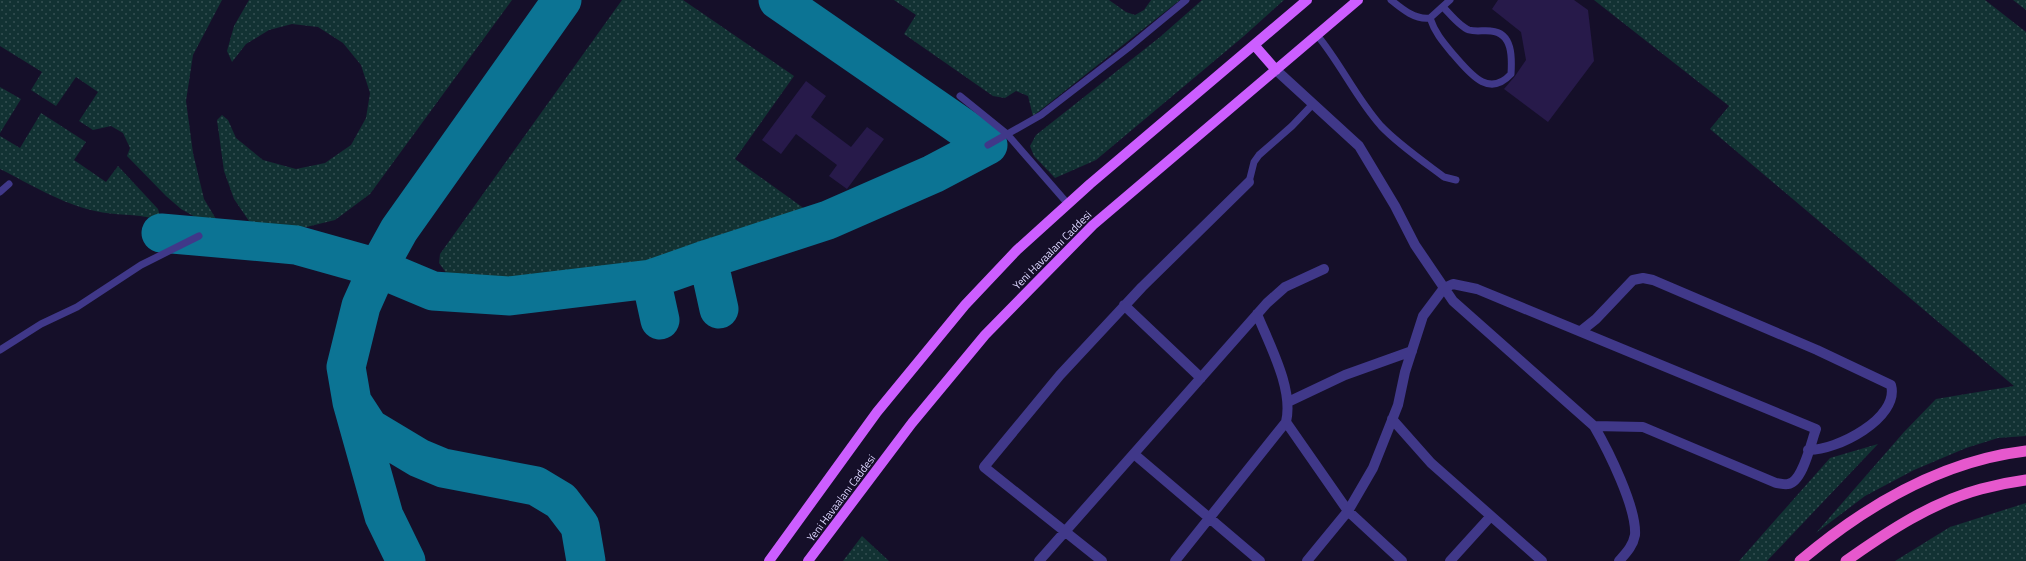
<svg xmlns="http://www.w3.org/2000/svg" width="2026" height="561" font-family="'Titillium Web',sans-serif">
<style>
.grass{fill:url(#grass-dots)}
.lines{fill:none;stroke-linecap:round;stroke-linejoin:round}
.taxiway{stroke:#0c7494;stroke-width:39}
.building{fill:#271a4a}
.service{stroke:#403889;stroke-width:7}
.minor{stroke:#403889;stroke-width:10}
.primary{stroke:#cc5eff;stroke-width:10}
.trunk{stroke:#e658cd;stroke-width:11}
.labels{text-anchor:middle;dominant-baseline:central;stroke-width:3;stroke-linejoin:round;paint-order:stroke}
.street-label{font-size:11px;fill:#ddd7ff;stroke:#150f29}
</style>
<defs>
<pattern id="grass-dots" width="8" height="8" patternUnits="userSpaceOnUse"><rect width="8" height="8" fill="#123233"/><path d="M2 2h.1M6 6h.1" fill="none" stroke="#344f52" stroke-width="1.8" stroke-linecap="round"/></pattern>
</defs>
<rect width="100%" height="100%" fill="#150f29"/>
<path class="grass" d="M 0,0 L 222,0 L 193,55 L 186,101 L 193,153 L 204,199 L 225,234 L 181,209 L 166,196 L 127,156 L 130,148 L 123,133 L 111,126 L 93,130 L 79,121 L 98,92 L 76,77 L 56,106 L 31,90 L 42,72 L 0,46 Z
M 249,0 L 512,0 L 370,194 L 335,220 L 286,232 L 249,221 L 234,199 L 224,171 L 217,120 L 222,115 L 228,120 L 236,138 L 263,160 L 296,169 L 325,163 L 351,145 L 366,118 L 370,93 L 361,65 L 343,43 L 318,27 L 292,24 L 269,30 L 246,44 L 232,62 L 227,51 L 234,26 Z
M 622,0 L 683,0 L 794,76 L 735,159 L 816,217 L 671,259 L 565,278 L 475,286 L 450,278 L 439,263 L 440,254 Z
M 894,0 L 1109,0 L 1126,12 L 1135,15 L 1144,10 L 1151,0 L 1180,0 L 1033,116 L 1028,96 L 1016,91 L 1005,98 L 993,96 L 904,34 L 916,15 Z
M 1202,0 L 1284,0 L 1244,36 L 1096,160 L 1055,178 L 1034,156 L 1030,146 L 1036,135 L 1160,37 Z
M 1594,0 L 1985,0 L 2026,32 L 2026,436 L 1998,438 L 1966,448 L 1914,470 L 1865,496 L 1816,533 L 1904,432 L 1936,399 L 2014,386 L 1710,129 L 1729,106 Z
M 2013,0 L 2026,0 L 2026,10 Z
M 0,87 L 21,99 L 0,133 Z
M 41,113 L 86,142 L 74,160 L 106,182 L 118,166 L 158,209 L 160,216 L 155,219 C 136,213 115,216 95,211 C 62,204 30,184 0,169 L 0,136 L 20,148 Z
M 1878,444 L 1767,561 L 1739,561 L 1830,458 Z
M 2026,503 L 2026,561 L 1895,561 L 1950,527 Z
M 862,536 L 889,561 L 843,561 Z"/>
<g class="lines">
<path class="taxiway" d="M 161,233 L 296,245 L 378,268 L 433,291 L 510,296 L 651,279
M 719,309 L 708,259 L 828,220 L 933,174 L 988,145 L 778,0
M 660,320 L 651,279 L 708,259
M 354,405 L 369,428 L 419,458 L 443,468 L 536,486 L 561,501 L 580,526 L 586,561
M 406,561 L 384,516 L 352,402 L 346,367 L 361,306 L 378,268 L 399,230 L 562,0"/>
</g>
<path class="building" d="M 1498,0 L 1574,0 L 1588,10 L 1594,61 L 1548,122 L 1504,89 L 1515,76 L 1526,60 L 1521,32 L 1492,9 Z
M 806,81 L 826,96 L 811,117 L 851,147 L 867,127 L 884,139 L 847,189 L 829,176 L 837,165 L 796,134 L 781,154 L 762,140 Z"/>
<g class="lines">
<path class="service" d="M 1391,0 C 1402,9 1415,20 1430,18 L 1450,0
M 1430,18 C 1435,33 1443,42 1453,54 C 1469,72 1488,99 1511,74 C 1512,58 1513,33 1491,31 C 1484,30 1476,32 1469,30 C 1460,27 1450,14 1443,7
M 1317,35 C 1341,64 1356,98 1381,126 C 1398,144 1424,162 1444,177 L 1456,180
M 960,96 L 1007,134 L 1068,204
M 988,145 L 1041,115 L 1128,48 L 1186,0
M 1249,182 L 1254,162 L 1259,155 L 1292,126 L 1313,104
M 0,192 L 9,184
M 0,350 L 41,324 L 77,307 L 141,265 L 199,236"/>
<path class="minor" d="M 1276,70 L 1359,146 L 1395,206 L 1415,245 L 1453,301 L 1594,426 C 1608,450 1637,508 1635,535 C 1633,546 1626,553 1619,561
M 1124,305 L 1201,378
M 1581,331 L 1596,319 L 1633,280 L 1643,278 L 1653,280 L 1817,350 L 1891,385 C 1900,418 1836,451 1808,450
M 1288,402 L 1345,375 L 1412,351
M 1392,419 L 1431,463 L 1542,561
M 1286,422 L 1348,511 L 1402,561
M 1134,454 L 1260,561
M 1039,561 L 1267,303 L 1285,287 L 1324,269
M 1102,561 L 984,467 L 1060,375 L 1142,287 L 1249,182
M 1175,561 L 1286,422 C 1294,389 1269,344 1257,314
M 1307,561 L 1348,511 L 1373,468 L 1398,405 L 1405,372 L 1423,316 L 1444,288 L 1453,284 L 1477,289 L 1816,429 C 1811,442 1803,482 1788,484 C 1785,485 1779,483 1776,483 L 1643,427 L 1594,426
M 1450,561 L 1490,517"/>
<path class="primary" d="M 1255,46 L 1276,70
M 769,561 L 877,412 L 965,305 L 1017,250 L 1090,184 L 1307,0
M 808,561 L 912,423 L 985,335 L 1093,225 L 1358,0"/>
<path class="trunk" d="M 1800,561 C 1865,506 1940,461 2026,451
M 1846,561 C 1887,532 1932,502 1981,489 C 1996,485 2011,482 2026,480"/>
</g>
<g class="labels">
<g class="street-label">
<text transform="translate(1052 250) rotate(-45)">Yeni Havaalanı Caddesi</text>
<text transform="translate(841 498) rotate(-53)">Yeni Havaalanı Caddesi</text>
</g>
</g>
</svg>
